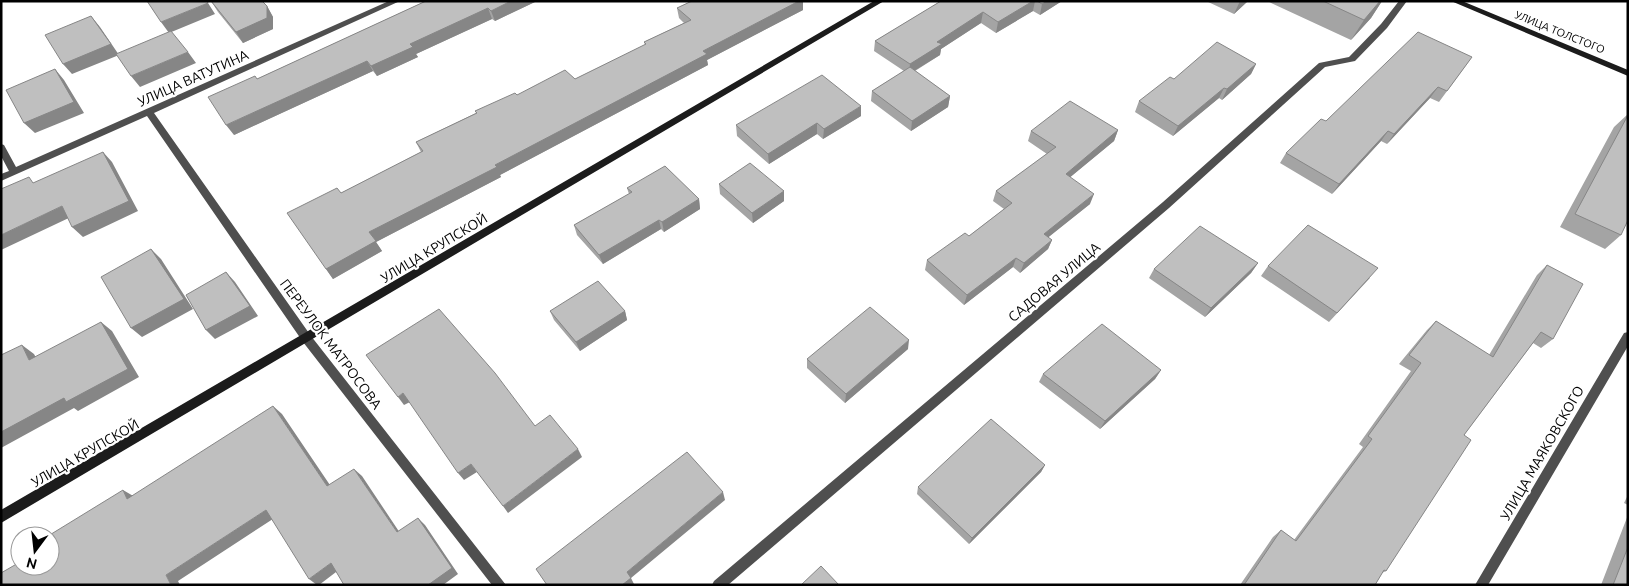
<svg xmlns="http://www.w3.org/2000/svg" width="1629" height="586" font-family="Ubuntu,sans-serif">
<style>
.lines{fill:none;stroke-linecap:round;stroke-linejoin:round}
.minor{fill:#4f4f4f;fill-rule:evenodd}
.secondary{fill:#1c1c1c;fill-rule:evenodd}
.wall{fill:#a4a4a4}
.shaded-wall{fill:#868686}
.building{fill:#bfbfbf;stroke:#868686}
.labels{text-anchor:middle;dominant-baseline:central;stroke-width:4.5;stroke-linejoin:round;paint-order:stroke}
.far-street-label{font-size:11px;fill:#000;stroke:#fff}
.street-label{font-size:14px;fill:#000;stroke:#fff}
</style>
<rect width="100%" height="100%" fill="#fff"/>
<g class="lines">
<path class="minor" d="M 389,1 L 400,1 L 154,113 L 311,336 L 506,585 L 492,585 L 303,342 L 147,116 L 1,181 L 1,174 L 9,171 L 1,156 L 1,144 L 4,145 L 16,167 Z
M 1399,1 L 1407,1 L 1387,28 L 1355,61 L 1325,67 L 1169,208 L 728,585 L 712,585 L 714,581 L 1163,202 L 1319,63 L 1349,57 L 1381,24 Z
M 1628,332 L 1628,346 L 1488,585 L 1475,585 L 1624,333 Z"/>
<path class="secondary" d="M 874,1 L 884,1 L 1,523 L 1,510 Z
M 1451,1 L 1462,1 L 1628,70 L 1628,76 Z"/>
</g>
<path class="wall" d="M 211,1 L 267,6 L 273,17 L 273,29 L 243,43 L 218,12 Z
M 426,1 L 537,1 L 495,21 L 492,19 L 416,54 L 418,57 L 377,76 L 373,71 L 234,135 L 257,79 Z
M 692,1 L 803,1 L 803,10 L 707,60 L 708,65 L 500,175 L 501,177 L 376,242 L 382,251 L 333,279 L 326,269 L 341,193 L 421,152 L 416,142 L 476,113 L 475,111 L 517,95 L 575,79 L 645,45 L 644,42 L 684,23 L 679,18 L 677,8 Z
M 941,1 L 1062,1 L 1040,15 L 1033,11 L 996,33 L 981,23 L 941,49 L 940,55 L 915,71 L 950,96 L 948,107 L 911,131 L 871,101 L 872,91 L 904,71 L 874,51 L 875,41 Z
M 1206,1 L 1248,1 L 1234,14 Z
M 1267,1 L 1382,1 L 1371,18 L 1351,40 Z
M 1472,57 L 1439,102 L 1430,98 L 1387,144 L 1381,141 L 1332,194 L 1280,163 L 1286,153 L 1326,121 Z
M 1256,64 L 1251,74 L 1222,100 L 1219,98 L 1173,136 L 1135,112 L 1139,101 L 1174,79 Z
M 1628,114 L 1621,235 L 1605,249 L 1560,227 L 1614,127 Z
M 861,116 L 823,139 L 817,134 L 769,164 L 737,136 L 736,125 Z
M 1118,130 L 1114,141 L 1070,177 L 1090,204 L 1048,237 L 1052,240 L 1048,249 L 1020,273 L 1013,267 L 964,305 L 925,270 L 927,260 L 969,236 L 1004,209 L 993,201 L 996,191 L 1047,154 L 1028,141 L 1031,131 Z
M 719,184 L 784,191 L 784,201 L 753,223 L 720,194 Z
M 627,188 L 699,199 L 700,209 L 664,232 L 661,229 L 603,264 L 577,235 L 574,225 L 629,194 Z
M 1258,263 L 1251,273 L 1205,317 L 1149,278 L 1154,269 Z
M 1547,265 L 1553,339 L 1541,348 L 1533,343 L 1464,435 L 1386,571 L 1382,573 L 1375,585 L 1240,585 L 1273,537 L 1281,530 L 1294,540 L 1363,447 L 1359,444 L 1411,371 L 1399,364 L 1427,330 L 1436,321 L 1489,355 L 1537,275 Z
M 1268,266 L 1370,278 L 1329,322 L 1261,276 Z
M 550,311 L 625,311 L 627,320 L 580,351 L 554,320 Z
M 908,349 L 845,403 L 807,368 L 807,359 Z
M 1161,370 L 1155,379 L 1100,429 L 1039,382 L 1043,374 Z
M 1045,465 L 1041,472 L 969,544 L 917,494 L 918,487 Z
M 1628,495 L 1628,505 L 1624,503 Z
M 1628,515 L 1628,585 L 1601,585 Z"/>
<path class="shaded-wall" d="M 511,1 L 537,1 L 495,21 L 491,11 Z
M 799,1 L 803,1 L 803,10 L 707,60 L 708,65 L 500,175 L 501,177 L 376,242 L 382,251 L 333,279 L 326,269 L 369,232 L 703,51 Z
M 1033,1 L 1035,1 L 1033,11 L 996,33 L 998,22 Z
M 1047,1 L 1062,1 L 1040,15 L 1042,4 Z
M 1240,1 L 1248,1 L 1234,14 Z
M 1380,1 L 1382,1 L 1371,18 L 1351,40 L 1364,20 Z
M 208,3 L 215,14 L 169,33 L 161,22 Z
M 267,6 L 273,17 L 273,29 L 243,43 L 236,32 Z
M 488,8 L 492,19 L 416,54 L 418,57 L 377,76 L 371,66 L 410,44 Z
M 983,12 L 981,23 L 941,49 L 940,55 L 909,74 L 910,64 L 937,42 Z
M 91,16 L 100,27 L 119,55 L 72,74 L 63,64 Z
M 188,52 L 196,63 L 140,87 L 131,76 Z
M 367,61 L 373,71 L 234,135 L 226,125 Z
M 1256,64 L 1251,74 L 1222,100 L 1227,89 Z
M 55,69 L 64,80 L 84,113 L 35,133 L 24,123 Z
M 1438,87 L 1430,98 L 1387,144 L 1394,134 Z
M 1224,88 L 1219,98 L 1173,136 L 1178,126 Z
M 950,96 L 948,107 L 911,131 L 912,121 Z
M 861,106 L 861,116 L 823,139 L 824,129 Z
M 817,123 L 817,134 L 769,164 L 768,154 Z
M 1118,130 L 1114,141 L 1062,184 L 1066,174 Z
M 1388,131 L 1381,141 L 1332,194 L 1339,184 Z
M 103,152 L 112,162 L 138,211 L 83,237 L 72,227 Z
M 784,191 L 784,201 L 753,223 L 752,213 Z
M 1094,194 L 1090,204 L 1040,244 L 1044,234 Z
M 699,199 L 700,209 L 664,232 L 662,222 Z
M 62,206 L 73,216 L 1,250 L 1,235 Z
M 659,220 L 661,229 L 603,264 L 599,255 Z
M 1052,240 L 1048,249 L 1020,273 L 1024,263 Z
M 151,249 L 161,259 L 193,309 L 142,337 L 131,328 Z
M 1016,258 L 1013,267 L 964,305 L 967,295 Z
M 1258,263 L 1251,273 L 1205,317 L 1211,308 Z
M 226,272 L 235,282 L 258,316 L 215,339 L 206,330 Z
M 625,311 L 627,320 L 580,351 L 576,342 Z
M 101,322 L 112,331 L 139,377 L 78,411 L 74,408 L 1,448 L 1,432 Z
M 909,340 L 908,349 L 845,403 L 846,394 Z
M 22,345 L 34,354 L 42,369 L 29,360 Z
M 1161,370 L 1155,379 L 1100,429 L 1105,421 Z
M 403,393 L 410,402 L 404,405 L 398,397 Z
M 273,406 L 282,414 L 336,494 L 327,486 Z
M 578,449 L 582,457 L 508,513 L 503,506 Z
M 471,464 L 477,472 L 464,480 L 458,473 Z
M 1045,465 L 1041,472 L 969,544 L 972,538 Z
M 354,469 L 362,476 L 404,539 L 397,532 Z
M 123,490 L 135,497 L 127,499 Z
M 723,492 L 725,500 L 631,578 L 634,584 L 633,585 L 622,585 L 627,572 Z
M 266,510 L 276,517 L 178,581 L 180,585 L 171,585 L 166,575 Z
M 418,518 L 425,525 L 458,574 L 443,585 L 428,585 Z
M 331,563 L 340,569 L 319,585 L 317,585 L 309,579 Z"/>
<path class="building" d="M 147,1 L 207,1 L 208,3 L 161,22 Z
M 211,1 L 262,1 L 267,6 L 267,18 L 236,32 Z
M 426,1 L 511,1 L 491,11 L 488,8 L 410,44 L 413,47 L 371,66 L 367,61 L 226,125 L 208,97 L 255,76 L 257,79 Z
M 692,1 L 799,1 L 703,51 L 707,54 L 495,165 L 497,167 L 369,232 L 376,241 L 326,269 L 287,213 L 337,188 L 341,193 L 423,151 L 416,142 L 477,113 L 475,111 L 515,93 L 517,95 L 565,70 L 575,79 L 646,44 L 644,42 L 691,20 L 677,8 Z
M 941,1 L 1033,1 L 998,22 L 983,12 L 937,42 L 942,44 L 910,64 L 875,41 Z
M 1037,1 L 1047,1 L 1042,4 Z
M 1323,1 L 1380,1 L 1364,20 Z
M 91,16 L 111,44 L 63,64 L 45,35 Z
M 171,31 L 188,52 L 131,76 L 116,54 Z
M 1418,32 L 1472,57 L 1447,91 L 1438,87 L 1394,134 L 1388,131 L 1339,184 L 1286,153 L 1321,119 L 1326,121 Z
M 1217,42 L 1256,64 L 1227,89 L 1224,88 L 1178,126 L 1139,101 L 1170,77 L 1174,79 Z
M 910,67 L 950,96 L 912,121 L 872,91 Z
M 55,69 L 74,102 L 24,123 L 6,90 Z
M 822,75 L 861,106 L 824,129 L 817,123 L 768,154 L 736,125 Z
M 1070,101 L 1118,130 L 1066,174 L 1094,194 L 1044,234 L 1052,240 L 1024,263 L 1016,258 L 967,295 L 927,260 L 965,233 L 969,236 L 1012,203 L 996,191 L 1056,147 L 1031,131 Z
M 1628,115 L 1628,220 L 1621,235 L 1575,214 Z
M 103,152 L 129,201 L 72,227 L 62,206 L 1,235 L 1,189 L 29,177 L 33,183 Z
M 750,163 L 784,191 L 752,213 L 719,184 Z
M 665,166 L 699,199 L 662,222 L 659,220 L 599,255 L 574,225 L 632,192 L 627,188 Z
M 1308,225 L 1378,268 L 1337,313 L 1268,266 Z
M 1200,226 L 1258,263 L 1211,308 L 1154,269 Z
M 151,249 L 184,299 L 131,328 L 101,277 Z
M 1547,265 L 1583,284 L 1553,339 L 1541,332 L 1464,435 L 1471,440 L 1386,571 L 1384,570 L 1375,585 L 1244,585 L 1281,530 L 1296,541 L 1372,439 L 1368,436 L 1421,363 L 1409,355 L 1436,321 L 1493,357 Z
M 226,272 L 250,306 L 206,330 L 186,295 Z
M 598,281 L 625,311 L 576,342 L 550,311 Z
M 870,307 L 909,340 L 846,394 L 807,359 Z
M 439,309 L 495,373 L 535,426 L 550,415 L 578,449 L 503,506 L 471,464 L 458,473 L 403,393 L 398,397 L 366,355 Z
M 101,322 L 128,369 L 66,402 L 64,398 L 1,432 L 1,355 L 22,345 L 29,360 Z
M 1102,324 L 1161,370 L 1105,421 L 1043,374 Z
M 273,406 L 327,486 L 354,469 L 397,532 L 418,518 L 452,568 L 428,585 L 344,585 L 331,563 L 309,579 L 266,510 L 166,575 L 171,585 L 1,585 L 1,573 L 20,562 L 20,566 L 50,566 L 50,536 L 48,536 L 123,490 L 127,499 Z
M 991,419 L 1045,465 L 972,538 L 918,487 Z
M 687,452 L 723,492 L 627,572 L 631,578 L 622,585 L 547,585 L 536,569 Z
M 1628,547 L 1628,585 L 1613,585 Z
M 821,566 L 839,585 L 801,585 Z"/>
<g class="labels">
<g class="far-street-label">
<text transform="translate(1560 32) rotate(22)">УЛИЦА ТОЛСТОГО</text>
</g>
<g class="street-label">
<text transform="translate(193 78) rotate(-24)">УЛИЦА ВАТУТИНА</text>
<text transform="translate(434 248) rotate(-31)">УЛИЦА КРУПСКОЙ</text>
<text transform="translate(1054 282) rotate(-40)">САДОВАЯ УЛИЦА</text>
<text transform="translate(331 344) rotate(53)">ПЕРЕУЛОК МАТРОСОВА</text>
<text transform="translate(85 453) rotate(-30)">УЛИЦА КРУПСКОЙ</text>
<text transform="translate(1542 453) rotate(-60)">УЛИЦА МАЯКОВСКОГО</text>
</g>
</g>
<rect width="1629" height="586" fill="none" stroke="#000000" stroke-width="5"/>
<g transform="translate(35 551) rotate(195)"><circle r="24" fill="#ffffff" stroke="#999999"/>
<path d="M0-4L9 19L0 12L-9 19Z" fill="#000000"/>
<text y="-8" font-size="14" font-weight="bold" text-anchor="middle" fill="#000000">N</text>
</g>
</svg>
